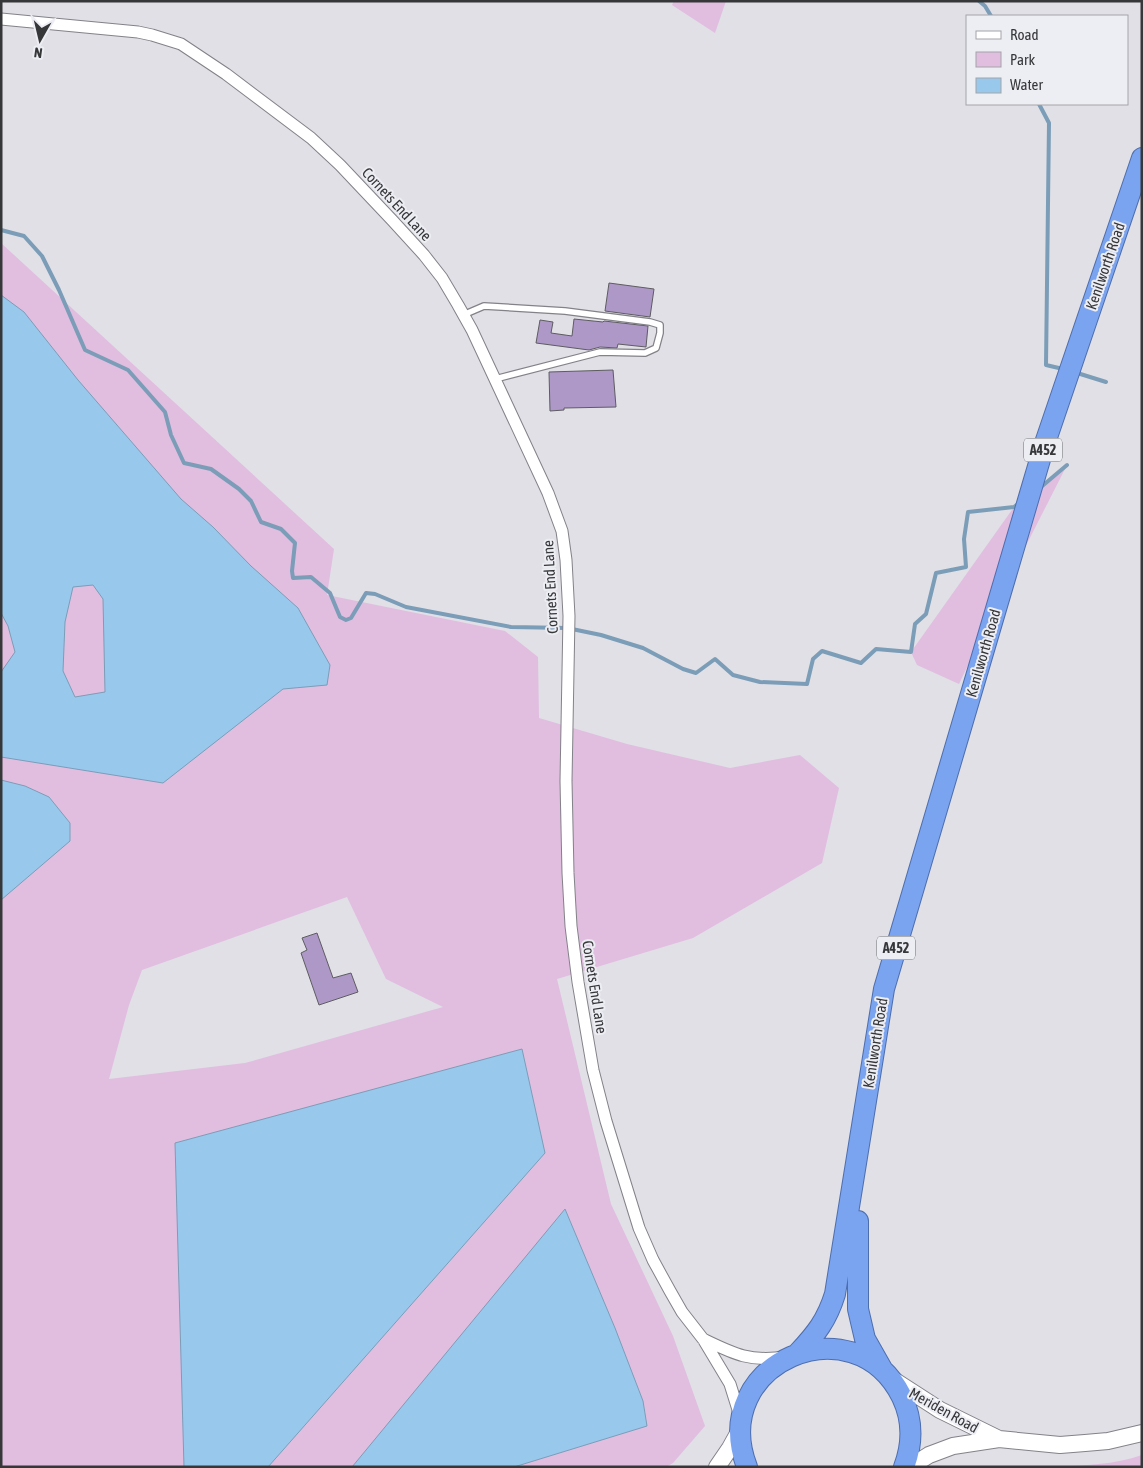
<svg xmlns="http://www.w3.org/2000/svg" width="1143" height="1468" font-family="'Asap Condensed',sans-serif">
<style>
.green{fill:#e1bde0;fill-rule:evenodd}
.water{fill:#98c9ed;stroke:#7b9db7;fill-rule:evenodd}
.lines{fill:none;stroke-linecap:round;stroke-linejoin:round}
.stream{stroke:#7b9db7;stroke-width:4}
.building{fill:#ad98c7;stroke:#5e5c61}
.service-casing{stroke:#828288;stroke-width:8}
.minor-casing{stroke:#828288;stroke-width:13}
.secondary-casing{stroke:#828288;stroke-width:18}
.trunk-casing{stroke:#4d6ead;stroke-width:22}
.service{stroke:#fff;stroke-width:5.5}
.minor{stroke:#fff;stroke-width:11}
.secondary{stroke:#fff;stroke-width:16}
.trunk{stroke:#7aa3f0;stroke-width:20}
.labels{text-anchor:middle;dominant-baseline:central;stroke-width:4;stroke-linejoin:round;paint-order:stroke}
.shield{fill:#ededf4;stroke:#6d6e71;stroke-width:1}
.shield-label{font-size:14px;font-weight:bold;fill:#363739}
.street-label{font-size:15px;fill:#363739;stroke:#ededf4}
</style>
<rect width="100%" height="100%" fill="#e0e0e6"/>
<path class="green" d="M 674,1 L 726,1 L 715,33 L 672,5 Z
M 1,243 L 334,549 L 327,595 L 505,631 L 538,657 L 539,718 L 627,744 L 730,768 L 800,755 L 839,788 L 822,863 L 693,938 L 557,979 L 611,1204 L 673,1336 L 705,1426 L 673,1463 L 666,1467 L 1,1467 ZM 347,897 L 386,979 L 443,1007 L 245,1063 L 109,1079 L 129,1005 L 142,970 Z
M 1067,465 L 1011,575 L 959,684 L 917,665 L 911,652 L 1014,507 Z
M 1142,1455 L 1142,1467 L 1055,1467 C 1083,1465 1115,1465 1142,1455 Z"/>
<path class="water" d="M 1,295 L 24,312 L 78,380 L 181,499 L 213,527 L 251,566 L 298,608 L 330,665 L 327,685 L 283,689 L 163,783 L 1,757 L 1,672 L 15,652 L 8,626 L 1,613 ZM 93,585 L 103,599 L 105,692 L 75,697 L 63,671 L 65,622 L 73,587 Z
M 1,780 L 25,786 L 49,797 L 70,823 L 70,841 L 1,900 Z
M 522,1049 L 545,1153 L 268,1467 L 184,1467 L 175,1143 Z
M 565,1209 L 615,1328 L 643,1401 L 647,1426 L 514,1467 L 352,1467 Z"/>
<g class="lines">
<path class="stream" d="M 979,1 L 985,6 L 991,16
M 1039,104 L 1049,123 L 1046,365 L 1063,369
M 1,230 L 24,236 L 42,256 L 59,290 L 85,350 L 128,370 L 165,412 L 171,435 L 184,463 L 211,469 L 239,489 L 251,501 L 261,522 L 281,529 L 295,543 L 292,571 L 293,578 L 311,577 L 330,593 L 340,617 L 346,620 L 351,618 L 366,593 L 375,594 L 406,607 L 511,627 L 567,628 L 601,635 L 643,648 L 683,669 L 696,673 L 715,659 L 733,675 L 760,682 L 807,684 L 813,659 L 822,651 L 861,663 L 876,649 L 911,652 L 915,624 L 926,614 L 936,573 L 966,567 L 964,539 L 968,512 L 1014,507 L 1019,503
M 1074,372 L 1106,382
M 1041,487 L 1067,465"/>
</g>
<path class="building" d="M 609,283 L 654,289 L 650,317 L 605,311 Z
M 574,319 L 603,322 L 604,321 L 648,326 L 646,347 L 618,344 L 617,348 L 600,347 L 589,350 L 536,343 L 540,320 L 553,322 L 551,333 L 572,336 Z
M 613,370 L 616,407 L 564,408 L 564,410 L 550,411 L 549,372 Z
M 317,933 L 333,978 L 351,973 L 358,992 L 319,1005 L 301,953 L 307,950 L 302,938 Z"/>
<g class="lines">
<defs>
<path id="service" d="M 463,315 L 484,306 L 565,311 L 650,322 L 660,325 L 660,333 L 656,348 L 645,353 L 600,352 L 495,379"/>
<path id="minor" d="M 1,19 L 138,32 L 152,35 L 181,44 L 226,74 L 311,138 L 340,165 L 392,220 L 424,255 L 442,278 L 458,305 L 472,330 L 548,493 L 562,531 L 566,560 L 569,616 L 566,781 L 568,873 L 571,926 L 578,982 L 593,1070 L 606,1121 L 639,1228 L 653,1260 L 670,1291 L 682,1312 L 703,1339 L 730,1384 L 740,1416
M 703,1339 C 734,1354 749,1362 785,1357"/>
<path id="secondary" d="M 892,1379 L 940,1410 L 999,1439
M 717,1467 L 730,1448 L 740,1430
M 910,1467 L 929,1455 L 953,1446 L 999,1439 L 1060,1445 L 1085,1443 L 1108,1441 L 1142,1433"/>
<path id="trunk" d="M 858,1221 L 858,1309 L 865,1339 L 882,1369
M 798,1353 C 816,1334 827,1320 835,1294 L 884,989 L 1044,446 L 1142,158
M 747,1467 C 707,1363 854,1300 902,1397 C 913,1420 913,1443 904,1467"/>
</defs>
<use href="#service" class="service-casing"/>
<use href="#minor" class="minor-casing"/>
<use href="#secondary" class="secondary-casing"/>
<use href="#trunk" class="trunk-casing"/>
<use href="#service" class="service"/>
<use href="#minor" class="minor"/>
<use href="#secondary" class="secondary"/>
<use href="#trunk" class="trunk"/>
</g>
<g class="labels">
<g class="shield">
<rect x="1024" y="438.5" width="38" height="23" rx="4"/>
<rect x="877" y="936.5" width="38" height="23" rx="4"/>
</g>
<g class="shield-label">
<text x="1043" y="450">A452</text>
<text x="896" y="948">A452</text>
</g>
<g class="street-label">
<text transform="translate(397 204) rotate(47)">Cornets End Lane</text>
<text transform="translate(1105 266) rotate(-71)">Kenilworth Road</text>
<text transform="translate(550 587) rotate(-93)">Cornets End Lane</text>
<text transform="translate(983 653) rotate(-74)">Kenilworth Road</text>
<text transform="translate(595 987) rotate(81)">Cornets End Lane</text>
<text transform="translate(875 1043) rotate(-81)">Kenilworth Road</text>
<text transform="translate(944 1410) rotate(29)">Meriden Road</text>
</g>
</g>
<rect width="1143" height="1468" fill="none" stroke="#363739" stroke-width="5"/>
<rect x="966" y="15" width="162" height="90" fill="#ededf4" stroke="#a4a4a9"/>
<rect x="976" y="31" width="25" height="8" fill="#ffffff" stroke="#a4a4a9"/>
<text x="1010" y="40" font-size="15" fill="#363739">Road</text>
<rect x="976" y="52" width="25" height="15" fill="#e1bde0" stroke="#a4a4a9"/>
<text x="1010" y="65" font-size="15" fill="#363739">Park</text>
<rect x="976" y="78" width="25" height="15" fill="#98c9ed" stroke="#a4a4a9"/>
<text x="1010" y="90" font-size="15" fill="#363739">Water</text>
<g transform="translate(40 40) rotate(188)" stroke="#ededf4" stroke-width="4" paint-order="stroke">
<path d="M0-4L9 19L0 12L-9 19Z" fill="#363739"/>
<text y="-8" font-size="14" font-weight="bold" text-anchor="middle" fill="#363739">N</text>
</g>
</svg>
